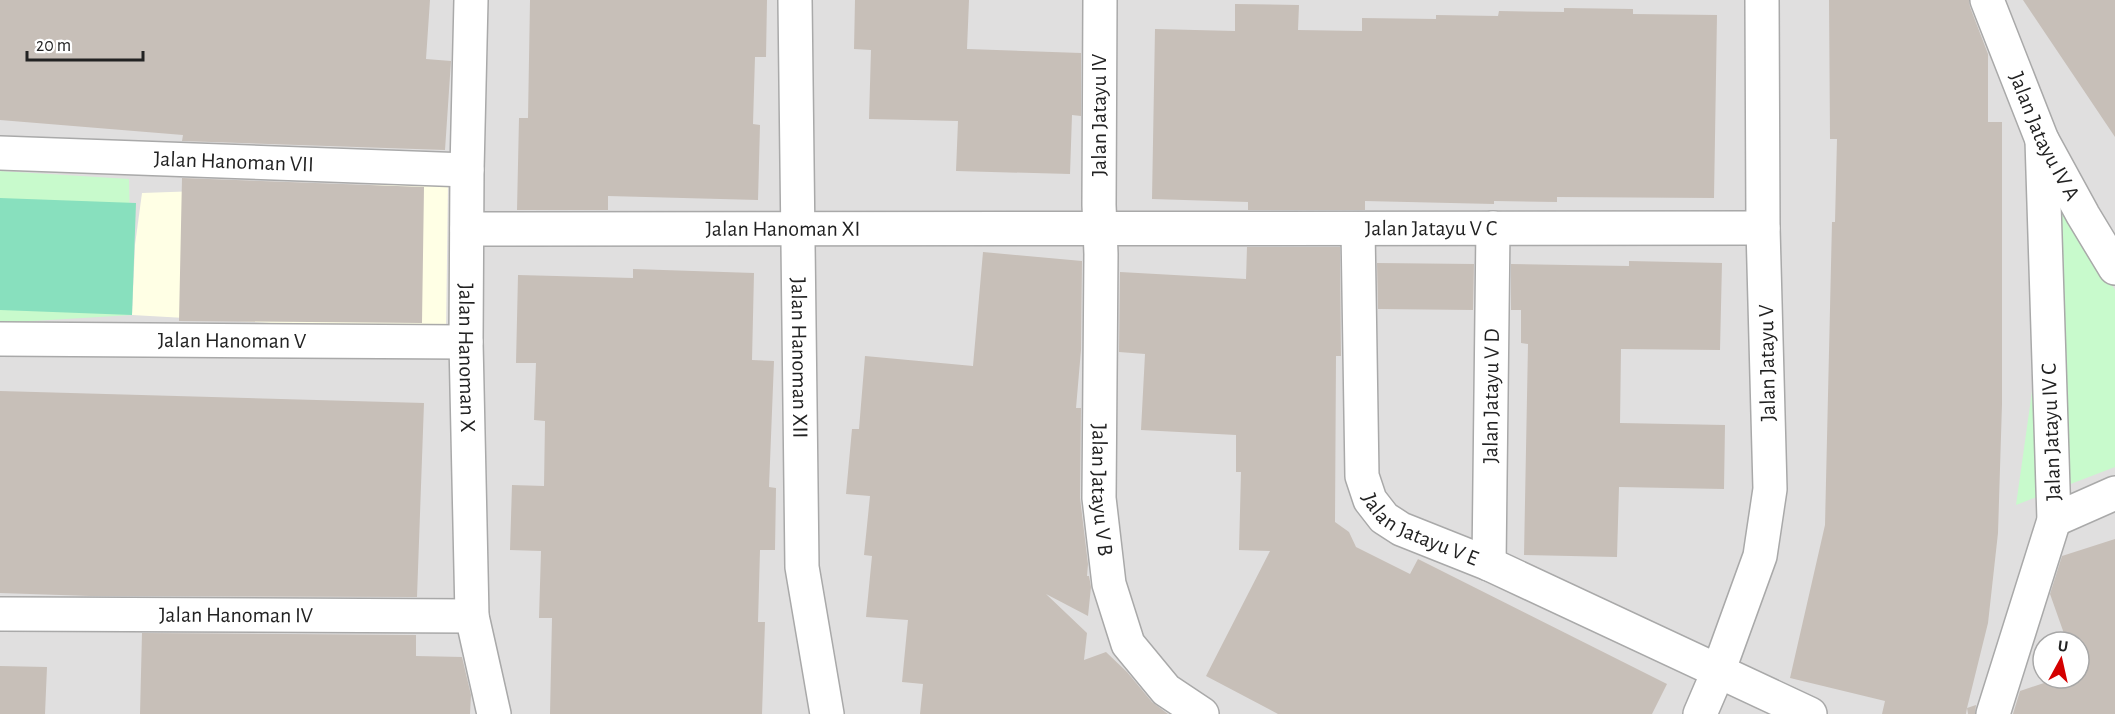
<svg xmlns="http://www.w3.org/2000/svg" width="2115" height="714" font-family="'Alegreya Sans',sans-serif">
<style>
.residential{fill:#e0dfdf;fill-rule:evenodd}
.education{fill:#ffffe5}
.park{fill:#c8facc}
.pitch{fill:#88e0be}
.building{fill:#c7bfb8}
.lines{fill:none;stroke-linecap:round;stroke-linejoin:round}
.street-casing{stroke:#a9a9a9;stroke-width:36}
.street{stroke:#fff;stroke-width:33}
.labels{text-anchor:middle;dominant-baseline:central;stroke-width:6;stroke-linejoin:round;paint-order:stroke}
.street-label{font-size:22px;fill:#222;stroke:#fff}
</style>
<rect width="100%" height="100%" fill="#f2efe9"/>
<path class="residential" d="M 0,0 L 2115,0 L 2115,714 L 0,714 ZM 2043,642 L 2079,642 L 2079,678 L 2043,678 Z"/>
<path class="education" d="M 448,182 L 446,333 L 132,315 L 135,245 L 142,193 Z"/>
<path class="park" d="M 0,171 L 129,179 L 132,315 L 0,323 Z
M 2059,200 L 2115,290 L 2115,467 L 2016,505 Z"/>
<path class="pitch" d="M 0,198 L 136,203 L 132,315 L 0,310 Z"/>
<path class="building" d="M 0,0 L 430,0 L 426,59 L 451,61 L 445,150 L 182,141 L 183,135 L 0,120 Z
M 530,0 L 767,0 L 766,57 L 755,57 L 753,124 L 760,125 L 758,200 L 608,196 L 608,210 L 517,210 L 519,118 L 528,118 Z
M 855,0 L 969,0 L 967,49 L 1081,53 L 1081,116 L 1072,115 L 1070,174 L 956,171 L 958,121 L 869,119 L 871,50 L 854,49 Z
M 1829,0 L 1969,0 L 1970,7 L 1988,54 L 1988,122 L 2002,122 L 2002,404 L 1998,533 L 1988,623 L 1967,708 L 1976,705 L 1975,714 L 1968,714 L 1967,708 L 1966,714 L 1882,714 L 1885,701 L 1790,678 L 1825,525 L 1832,222 L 1835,222 L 1837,139 L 1830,139 Z
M 2023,0 L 2115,0 L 2115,137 Z
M 1235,4 L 1299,5 L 1298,30 L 1362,31 L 1362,18 L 1436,19 L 1436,15 L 1498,16 L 1499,11 L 1564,12 L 1564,8 L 1633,9 L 1633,14 L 1717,15 L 1714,198 L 1557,197 L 1557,202 L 1494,201 L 1494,204 L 1365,201 L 1365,210 L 1248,210 L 1248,202 L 1152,199 L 1155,29 L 1235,31 Z
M 182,178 L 424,187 L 422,323 L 179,321 Z
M 1247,247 L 1340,247 L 1341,356 L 1336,356 L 1335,522 L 1349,532 L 1356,547 L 1410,574 L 1418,559 L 1667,684 L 1652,714 L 1278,714 L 1206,676 L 1270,551 L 1239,550 L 1241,472 L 1236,472 L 1236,435 L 1141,430 L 1145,354 L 1119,352 L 1120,272 L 1246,279 Z
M 983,252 L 1082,261 L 1081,350 L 1076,408 L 1081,408 L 1080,498 L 1088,564 L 1087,576 L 1089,576 L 1091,587 L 1088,616 L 1046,594 L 1087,633 L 1084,660 L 1106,652 L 1127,672 L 1152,702 L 1168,714 L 920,714 L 923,684 L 902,682 L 908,620 L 866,617 L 872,556 L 864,555 L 870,496 L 846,494 L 852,429 L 859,429 L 865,356 L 973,366 Z
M 1629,261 L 1722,263 L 1720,350 L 1621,349 L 1620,423 L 1725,425 L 1724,489 L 1619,487 L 1617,557 L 1524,555 L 1528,344 L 1521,343 L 1521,310 L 1511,310 L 1511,264 L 1629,266 Z
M 1377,263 L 1474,264 L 1473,310 L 1378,309 Z
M 633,269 L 754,273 L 752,360 L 774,361 L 769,487 L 776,488 L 775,550 L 760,550 L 758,622 L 765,622 L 762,714 L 550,714 L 552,618 L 539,618 L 541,551 L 510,550 L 512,485 L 544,486 L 545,421 L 534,420 L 536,363 L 516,363 L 518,275 L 633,278 Z
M 0,391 L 424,403 L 417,597 L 90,596 L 0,593 Z
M 2115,539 L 2115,714 L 2013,714 L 2020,691 L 2059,678 L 2079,678 L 2079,642 L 2067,642 L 2050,594 L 2062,556 Z
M 142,633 L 416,635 L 416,656 L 462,657 L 471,695 L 470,714 L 140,714 Z
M 0,666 L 47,667 L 45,714 L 0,714 Z"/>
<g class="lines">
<defs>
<g id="street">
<path id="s1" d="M 471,0 L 467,170 L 466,342 L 472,616 L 494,714"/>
<path id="s2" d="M 795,0 L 802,567 L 827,714"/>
<path id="s3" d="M 1100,0 L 1099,205 L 1101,254 L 1099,498 L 1109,584 L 1128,644 L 1166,690 L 1202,714"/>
<path id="s4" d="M 1987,0 L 2042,140 L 2083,215 L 2115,268"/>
<path id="s5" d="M 0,153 L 467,170"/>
<path id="s6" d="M 467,229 L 1763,228"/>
<path id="s7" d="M 1358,229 L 1362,476 L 1370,500 L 1384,518 L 1401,529 L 1489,564 L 1810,714"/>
<path id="s8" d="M 0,339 L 466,342"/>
<path d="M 2054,520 L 2115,493"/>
<path id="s9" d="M 1489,564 L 1493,228"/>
<path id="s10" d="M 0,614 L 472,616"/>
<path d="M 1700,714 L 1718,672 L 1760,556 L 1770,489 L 1763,228 L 1762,0"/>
<path d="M 1993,714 L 2054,520 L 2042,140"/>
</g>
</defs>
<use href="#street" class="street-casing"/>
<use href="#street" class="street"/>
</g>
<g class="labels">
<g class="street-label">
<text transform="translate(1099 115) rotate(-90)">Jalan Jatayu IV</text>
<text stroke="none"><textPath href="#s4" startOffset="148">Jalan Jatayu IV A</textPath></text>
<text stroke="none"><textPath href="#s5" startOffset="234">Jalan Hanoman VII</textPath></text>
<text stroke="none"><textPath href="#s6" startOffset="964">Jalan Jatayu V C</textPath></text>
<text stroke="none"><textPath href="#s6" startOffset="316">Jalan Hanoman XI</textPath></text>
<text stroke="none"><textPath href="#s8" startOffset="232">Jalan Hanoman V</textPath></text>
<text stroke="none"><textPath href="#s1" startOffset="358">Jalan Hanoman X</textPath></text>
<text stroke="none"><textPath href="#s2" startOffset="358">Jalan Hanoman XII</textPath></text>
<text transform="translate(1767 363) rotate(-91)">Jalan Jatayu V</text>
<text stroke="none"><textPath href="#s9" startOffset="168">Jalan Jatayu V D</textPath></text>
<text transform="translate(2051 432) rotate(-92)">Jalan Jatayu IV C</text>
<text stroke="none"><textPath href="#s3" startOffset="490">Jalan Jatayu V B</textPath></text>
<text stroke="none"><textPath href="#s7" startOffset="332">Jalan Jatayu V E</textPath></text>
<text stroke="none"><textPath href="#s10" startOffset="236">Jalan Hanoman IV</textPath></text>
</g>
</g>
<g transform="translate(2061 660) rotate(8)"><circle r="28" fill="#ffffff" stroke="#a7a7a7" stroke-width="1.5"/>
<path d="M0-4.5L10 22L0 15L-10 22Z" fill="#d40000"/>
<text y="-9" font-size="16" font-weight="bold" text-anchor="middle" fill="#222222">U</text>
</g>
<path d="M27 51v9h116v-9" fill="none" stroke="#222222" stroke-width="3"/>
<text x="36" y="51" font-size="18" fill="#222222" stroke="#ffffff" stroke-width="4.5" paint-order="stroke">20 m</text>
</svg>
